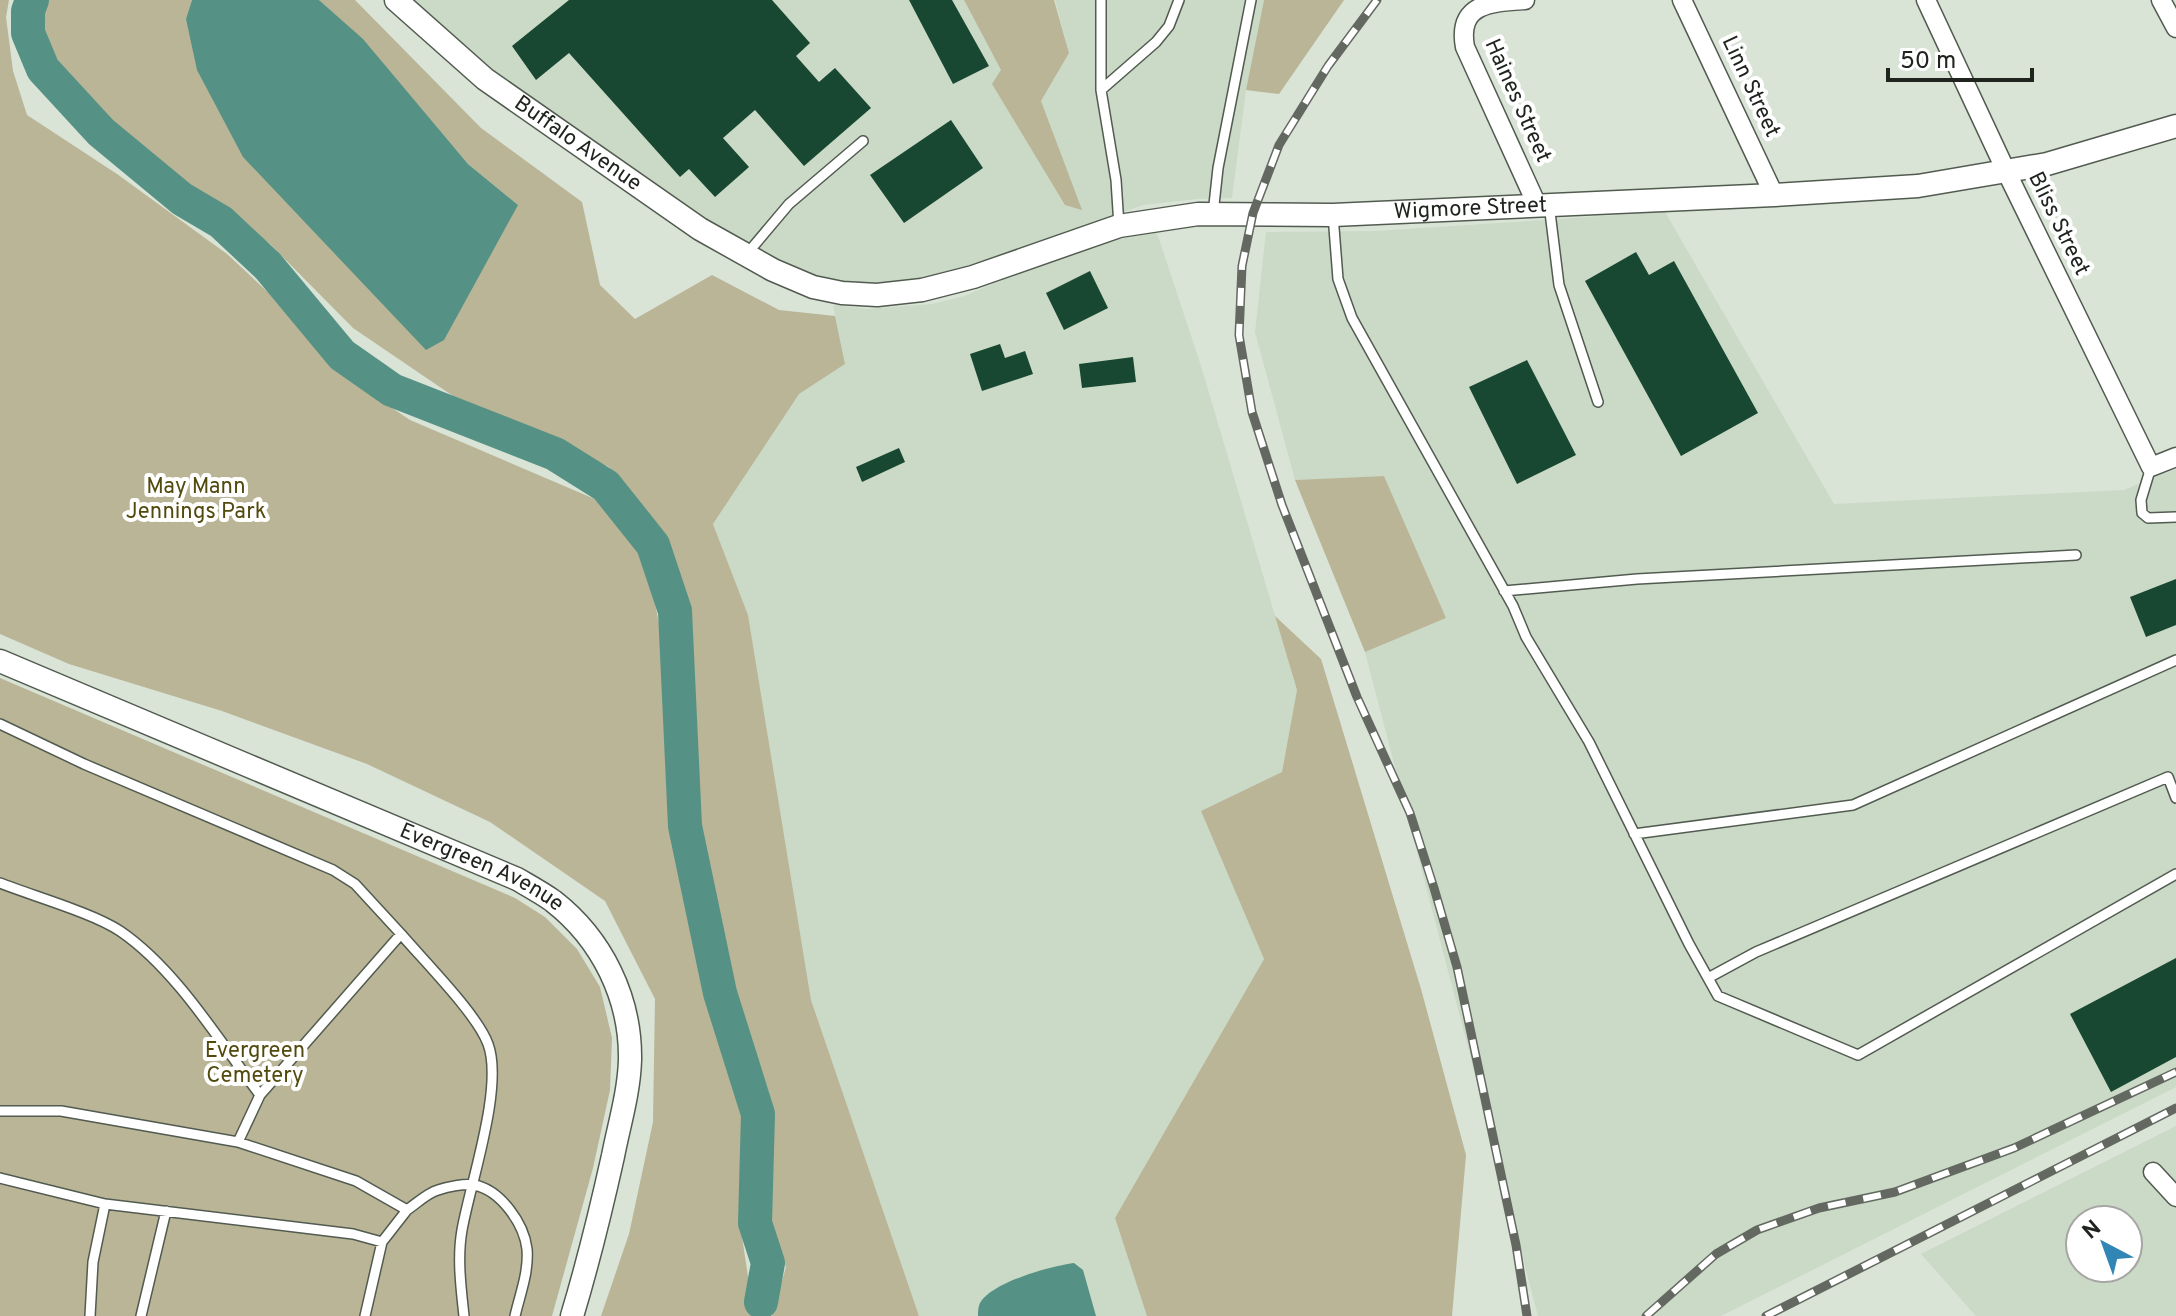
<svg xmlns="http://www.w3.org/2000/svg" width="2176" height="1316" font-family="Overpass,sans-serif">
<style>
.built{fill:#cbd9c7;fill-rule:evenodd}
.green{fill:#b9b596}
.water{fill:#559285}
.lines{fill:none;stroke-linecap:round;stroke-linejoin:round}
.river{stroke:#559285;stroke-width:34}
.building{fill:#184831}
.service-casing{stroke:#525b50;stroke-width:12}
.minor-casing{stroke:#525b50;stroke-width:21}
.tertiary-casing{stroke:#525b50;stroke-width:25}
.service{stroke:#fff;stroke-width:9}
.minor{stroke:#fff;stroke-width:18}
.tertiary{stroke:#fff;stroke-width:22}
.rail-casing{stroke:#636961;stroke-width:9}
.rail{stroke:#fff;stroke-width:6;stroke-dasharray:18;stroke-linecap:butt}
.labels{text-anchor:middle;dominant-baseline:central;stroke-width:8;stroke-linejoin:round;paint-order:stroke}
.street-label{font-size:22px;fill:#20241f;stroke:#fff}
.park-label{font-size:22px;fill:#52490c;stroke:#fff}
</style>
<rect width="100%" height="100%" fill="#d9e3d6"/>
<path class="built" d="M 413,0 L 964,0 L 1001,70 L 1081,210 L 1041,101 L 1069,53 L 1055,0 L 1264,0 L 1246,90 L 1232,198 L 1197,199 L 1143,205 L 954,274 L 915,283 L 873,286 L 832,281 L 785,266 L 710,225 L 490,69 Z
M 1665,212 L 1834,504 L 2124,490 L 2176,469 L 2176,1087 L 1721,1316 L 1538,1316 L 1365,652 L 1446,618 L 1384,476 L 1295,480 L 1255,332 L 1266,232 L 1377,231 Z
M 1157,233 L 1201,366 L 1297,690 L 1282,772 L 1201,811 L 1264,959 L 1115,1218 L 1147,1316 L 919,1316 L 811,1000 L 748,615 L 713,524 L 799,394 L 845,364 L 833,305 L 867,309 L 932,304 L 964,296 L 1074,250 L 1112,240 Z
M 2176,1126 L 2176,1316 L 1976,1316 L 1921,1254 ZM 2080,1220 L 2128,1220 L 2128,1268 L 2080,1268 Z"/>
<path class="green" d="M 0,0 L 9,0 L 6,17 L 13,71 L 27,115 L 117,174 L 227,254 L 302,324 L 350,380 L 410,420 L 597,500 L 646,558 L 668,669 L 673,835 L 698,948 L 742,1100 L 739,1217 L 754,1316 L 601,1316 L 629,1234 L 653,1122 L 655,999 L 605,901 L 490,822 L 367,764 L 222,711 L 69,664 L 0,634 Z
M 47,0 L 192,0 L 186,20 L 518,205 L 468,164 L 363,40 L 319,0 L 355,0 L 481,128 L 582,202 L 600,285 L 635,319 L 712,275 L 779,310 L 835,316 L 845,364 L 799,394 L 713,524 L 748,615 L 811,1000 L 919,1316 L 772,1316 L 786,1267 L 764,1219 L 769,1093 L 731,978 L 698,825 L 687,612 L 663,534 L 609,467 L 456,398 L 353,328 L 270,244 L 191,189 L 106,117 L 50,51 L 37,24 L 46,9 Z
M 964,0 L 1054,0 L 1069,53 L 1041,101 L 1082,210 L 1065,205 L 992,84 L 1001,70 Z
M 1264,0 L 1344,0 L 1279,94 L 1246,90 Z
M 1384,476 L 1446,618 L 1365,652 L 1295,480 Z
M 1275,616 L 1321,659 L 1421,989 L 1466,1155 L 1452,1316 L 1147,1316 L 1115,1218 L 1264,959 L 1201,811 L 1282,772 L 1297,690 Z
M 0,678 L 515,898 L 545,917 L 577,949 L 600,987 L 612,1038 L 610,1090 L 593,1168 L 552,1316 L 0,1316 Z"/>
<path class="water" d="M 192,0 L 319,0 L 363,39 L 468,164 L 518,205 L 444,340 L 426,350 L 243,157 L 197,70 L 186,19 Z
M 1074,1263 L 1083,1270 L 1096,1316 L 978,1316 C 978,1312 978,1307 980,1303 C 992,1282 1051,1266 1074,1263 Z"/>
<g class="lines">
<path class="river" d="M 32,0 L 28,11 L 28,33 L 43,69 L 101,132 L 182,199 L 221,222 L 268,266 L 342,355 L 392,390 L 555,454 L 606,486 L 653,545 L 675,611 L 685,826 L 720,993 L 758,1114 L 755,1223 L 768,1263 L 761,1302"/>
</g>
<path class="building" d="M 569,0 L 772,0 L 810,43 L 796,56 L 819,82 L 835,68 L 871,108 L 804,166 L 755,110 L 723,138 L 749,167 L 715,197 L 689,169 L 680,177 L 569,53 L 536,80 L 512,46 Z
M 909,0 L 952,0 L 989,66 L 953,84 Z
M 951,120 L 983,168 L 904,223 L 870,175 Z
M 1636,252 L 1649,275 L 1674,261 L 1758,413 L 1681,456 L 1585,281 Z
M 1090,271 L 1108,308 L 1064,330 L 1046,293 Z
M 1000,344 L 1005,358 L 1025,351 L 1033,374 L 982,391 L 970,354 Z
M 1133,357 L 1136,382 L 1082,388 L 1079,364 Z
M 1527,360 L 1576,455 L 1517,484 L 1469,387 Z
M 899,448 L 905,462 L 862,482 L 856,467 Z
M 2176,579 L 2176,625 L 2146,637 L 2130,597 Z
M 2176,958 L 2176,1057 L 2111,1092 L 2070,1014 Z"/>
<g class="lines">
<defs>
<path id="service" d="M 1101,90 L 1101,0
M 1549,204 L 1559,285 L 1598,402
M 1213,214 L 1218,168 L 1251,0
M 1333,215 L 1338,279 L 1352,318 L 1513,606 L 1526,637 L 1589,742 L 1689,944 L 1718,996 L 1858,1055 L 2176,874
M 1119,226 L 1116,180 L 1101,90 L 1156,42 L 1169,26 L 1179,0
M 746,255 L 789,204 L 863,141
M 2151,467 L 2141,500 L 2142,513 L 2148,518 L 2176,517
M 1504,591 L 1637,579 L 2076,555
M 0,724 L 84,764 L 333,870 L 355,884 L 401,934 L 260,1095
M 1634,834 L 1853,805 L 2176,660
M 0,883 C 33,896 93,913 120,931 C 176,969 220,1042 260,1095 L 238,1142
M 401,934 C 424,961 477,1014 488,1044 C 504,1087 470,1184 462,1230 C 457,1258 461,1288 464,1316
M 1708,978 L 1756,952 L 2168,777 L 2176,798
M 0,1111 L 61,1111 L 238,1142 L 356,1181 L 407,1210 L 382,1242 L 365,1316
M 0,1178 L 105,1204 L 353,1234 L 382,1242
M 407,1210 C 416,1204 427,1193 438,1190 C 447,1187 465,1183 474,1185 C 501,1190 524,1224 527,1249 C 529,1272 520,1294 515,1316
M 90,1316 L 93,1262 L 105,1204
M 141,1316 L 166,1211"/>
<path id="minor" d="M 1525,0 C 1492,2 1457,3 1465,47 L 1537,205
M 1682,0 L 1774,195
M 1926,0 L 2006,171 L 2151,467 L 2176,457
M 2161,0 L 2176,28
M 2153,1172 L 2176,1197"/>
<g id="tertiary">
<path id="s1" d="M 396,0 L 485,79 L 700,229 L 773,270 L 813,287 L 842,293 L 877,295 L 922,290 L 973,277 L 1119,226 L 1198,214 L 1333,215 L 1774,195 L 1918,186 L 2047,164 L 2176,126"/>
<path id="s2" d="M 0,661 L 517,879 C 529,886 542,893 553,901 C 602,939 631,998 630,1060 C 629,1093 619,1125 613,1156 C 601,1210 588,1263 572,1316"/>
</g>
</defs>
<use href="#service" class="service-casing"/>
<use href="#minor" class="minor-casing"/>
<use href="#tertiary" class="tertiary-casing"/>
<use href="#service" class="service"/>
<use href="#minor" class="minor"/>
<use href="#tertiary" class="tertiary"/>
<defs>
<path id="rail" d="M 1377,0 L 1328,66 L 1279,145 L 1253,213 L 1242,266 L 1239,335 L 1252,412 L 1282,505 L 1357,697 L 1410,813 L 1434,888 L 1457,967 L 1516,1245 L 1527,1316
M 1646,1316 L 1716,1254 L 1757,1230 L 1819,1208 L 1895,1192 L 2014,1148 L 2176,1072
M 1766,1316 L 2176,1108"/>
</defs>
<use href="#rail" class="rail-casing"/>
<use href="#rail" class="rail"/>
</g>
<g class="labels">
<g class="street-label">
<text transform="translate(1750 87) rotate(65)">Linn Street</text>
<text transform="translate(1517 101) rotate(66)">Haines Street</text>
<text stroke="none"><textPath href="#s1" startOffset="232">Buffalo Avenue</textPath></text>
<text stroke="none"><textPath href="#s1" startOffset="1178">Wigmore Street</textPath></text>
<text transform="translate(2058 224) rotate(64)">Bliss Street</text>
<text stroke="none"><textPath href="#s2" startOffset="524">Evergreen Avenue</textPath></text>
</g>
<g class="park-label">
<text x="196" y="487">May Mann<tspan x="196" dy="25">Jennings Park</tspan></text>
<text x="255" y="1051">Evergreen<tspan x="255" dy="25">Cemetery</tspan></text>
</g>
</g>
<g transform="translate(2104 1244) rotate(319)"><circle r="38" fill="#ffffff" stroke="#a6a7a5" stroke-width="2"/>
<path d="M0-6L14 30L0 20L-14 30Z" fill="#3186b5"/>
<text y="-12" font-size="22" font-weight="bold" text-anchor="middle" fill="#20241f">N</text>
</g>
<path d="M1888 68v12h144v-12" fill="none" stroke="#20241f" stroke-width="4"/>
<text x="1900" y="68" font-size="24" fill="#20241f" stroke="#ffffff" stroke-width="6" paint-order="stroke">50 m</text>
</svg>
